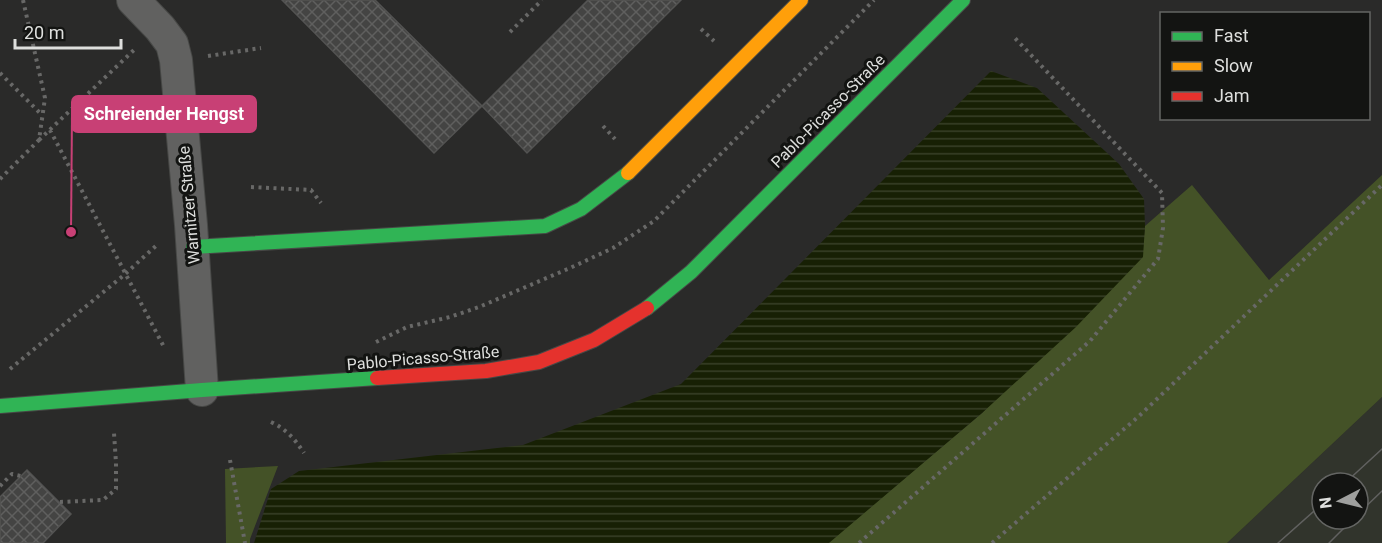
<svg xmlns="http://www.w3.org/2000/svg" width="1382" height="543" font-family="Roboto,sans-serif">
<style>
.built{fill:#31342c;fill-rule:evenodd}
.park{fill:#445227}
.water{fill:url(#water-rules)}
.building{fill:url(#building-cross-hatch);stroke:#535352;stroke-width:1.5}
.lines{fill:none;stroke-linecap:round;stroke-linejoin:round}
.street-casing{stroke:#474846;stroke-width:34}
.fast-casing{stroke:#474846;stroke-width:16}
.slow-casing{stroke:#474846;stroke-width:16}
.jam-casing{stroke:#474846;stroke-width:16}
.path{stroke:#686867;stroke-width:4;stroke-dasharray:3 4.5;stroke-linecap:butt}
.street{stroke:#616160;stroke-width:32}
.fast{stroke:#30b455;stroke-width:14}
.slow{stroke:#ff9f0a;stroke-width:14}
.jam{stroke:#e5322d;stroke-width:14}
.tram{stroke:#616160;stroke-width:1.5}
.labels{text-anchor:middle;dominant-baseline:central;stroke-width:6;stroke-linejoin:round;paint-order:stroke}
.street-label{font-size:16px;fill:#dedfdd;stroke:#131412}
.leader{fill:none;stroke:#c84075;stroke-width:2}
.callout-dot{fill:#c84075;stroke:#131412;stroke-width:2}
.callout{fill:#c84075;stroke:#c84075;stroke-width:2}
.callout-label{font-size:18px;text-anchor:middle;font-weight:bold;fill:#fff}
</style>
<defs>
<pattern id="water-rules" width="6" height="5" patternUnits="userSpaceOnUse" patternTransform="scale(1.5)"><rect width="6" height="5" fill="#172004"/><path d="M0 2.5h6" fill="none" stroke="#384028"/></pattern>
<pattern id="building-cross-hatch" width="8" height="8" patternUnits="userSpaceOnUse" patternTransform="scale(1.5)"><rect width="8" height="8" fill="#444443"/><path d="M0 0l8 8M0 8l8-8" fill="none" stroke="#5f5f5e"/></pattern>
</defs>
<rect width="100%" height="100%" fill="#2a2a29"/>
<path class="built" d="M 1382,397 L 1382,543 L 1227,543 ZM 1322,483 L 1358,483 L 1358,519 L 1322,519 Z"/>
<path class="park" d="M 1382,175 L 1382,397 L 1227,543 L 828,543 L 982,413 L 1142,257 L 1145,226 L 1192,185 L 1269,280 Z
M 278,466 L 250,539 L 250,543 L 226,543 L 225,469 Z"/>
<path class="water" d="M 991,71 L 1037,88 L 1119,164 L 1144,199 L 1145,226 L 1143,257 L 1076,327 L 982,413 L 829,543 L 254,543 L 271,489 L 299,471 L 523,445 L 681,384 Z"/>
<path class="building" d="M 282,0 L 375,0 L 482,106 L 434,153 Z
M 588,0 L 681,0 L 527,153 L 482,106 Z
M 27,470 L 71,514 L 43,543 L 0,543 L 0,497 Z"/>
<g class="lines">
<defs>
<path id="street" d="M 133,0 L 160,28 L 172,44 L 176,60 L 191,225 L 202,390"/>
<path id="fast" d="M 193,247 L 545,226 L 581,209 L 628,173
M 647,308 L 691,272 L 963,0
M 0,406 L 202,390 L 377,378"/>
<path id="slow" d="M 628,173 L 801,0"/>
<path id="jam" d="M 377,378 L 486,371 L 539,362 L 594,340 L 647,308"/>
</defs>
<use href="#street" class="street-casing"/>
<use href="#fast" class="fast-casing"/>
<use href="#slow" class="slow-casing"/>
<use href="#jam" class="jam-casing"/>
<path class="path" d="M 701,29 L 714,41
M 510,32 L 542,0
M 208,56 L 261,48
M 0,73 L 42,115
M 603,126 L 615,139
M 50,130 L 164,347
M 39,140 L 134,50
M 0,179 L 39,140 L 45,98 L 23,0
M 251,187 L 311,190 L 321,203
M 376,342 L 407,327 L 450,317 L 479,307 L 570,268 L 613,248 L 654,221 L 874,0
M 10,369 L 124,275 L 158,244
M 271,422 C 286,429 295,439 304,453
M 230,460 L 245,543
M 0,486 L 12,474 L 21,476
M 60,502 L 103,500 L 116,489 L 116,463 L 114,433
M 859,543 L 1090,341 L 1158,259 L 1163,228 L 1162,193 L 1013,36
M 992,543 L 1138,417 L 1382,185"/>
<use href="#street" class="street"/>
<use href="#fast" class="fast"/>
<use href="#slow" class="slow"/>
<use href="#jam" class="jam"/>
<path class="tram" d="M 1345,483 L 1382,449
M 1358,514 L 1382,491
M 1278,543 L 1322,504
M 1329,543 L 1353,519"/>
</g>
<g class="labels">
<g class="street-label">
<text transform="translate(828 111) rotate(-45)">Pablo-Picasso-Straße</text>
<text transform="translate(189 205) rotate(-95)">Warnitzer Straße</text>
<text transform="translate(423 358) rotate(-5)">Pablo-Picasso-Straße</text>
</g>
</g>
<path class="leader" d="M71 232L72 114"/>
<circle class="callout-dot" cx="71" cy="232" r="6"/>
<rect class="callout" x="72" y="96" width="184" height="36" rx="6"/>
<g class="callout-label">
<text x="164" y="120">Schreiender Hengst</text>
</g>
<rect x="1160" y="12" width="210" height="108" fill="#131412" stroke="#646563" stroke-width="1.5"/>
<rect x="1172" y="32" width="30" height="9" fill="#30b455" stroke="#646563" stroke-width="1.5"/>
<text x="1214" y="42" font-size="18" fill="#dedfdd">Fast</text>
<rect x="1172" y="62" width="30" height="9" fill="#ff9f0a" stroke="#646563" stroke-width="1.5"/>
<text x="1214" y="72" font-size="18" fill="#dedfdd">Slow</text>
<rect x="1172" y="92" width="30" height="9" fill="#e5322d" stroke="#646563" stroke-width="1.5"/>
<text x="1214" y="102" font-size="18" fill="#dedfdd">Jam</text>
<g transform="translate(1340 501) rotate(263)"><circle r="28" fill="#131412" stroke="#646563" stroke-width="1.5"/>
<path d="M0-4.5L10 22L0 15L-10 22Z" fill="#9fa09e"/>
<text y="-9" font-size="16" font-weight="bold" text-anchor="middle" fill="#dedfdd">N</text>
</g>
<path d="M15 39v9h106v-9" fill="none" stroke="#dedfdd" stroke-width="3"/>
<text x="24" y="39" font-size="18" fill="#dedfdd" stroke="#131412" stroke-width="4.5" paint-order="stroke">20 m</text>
</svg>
